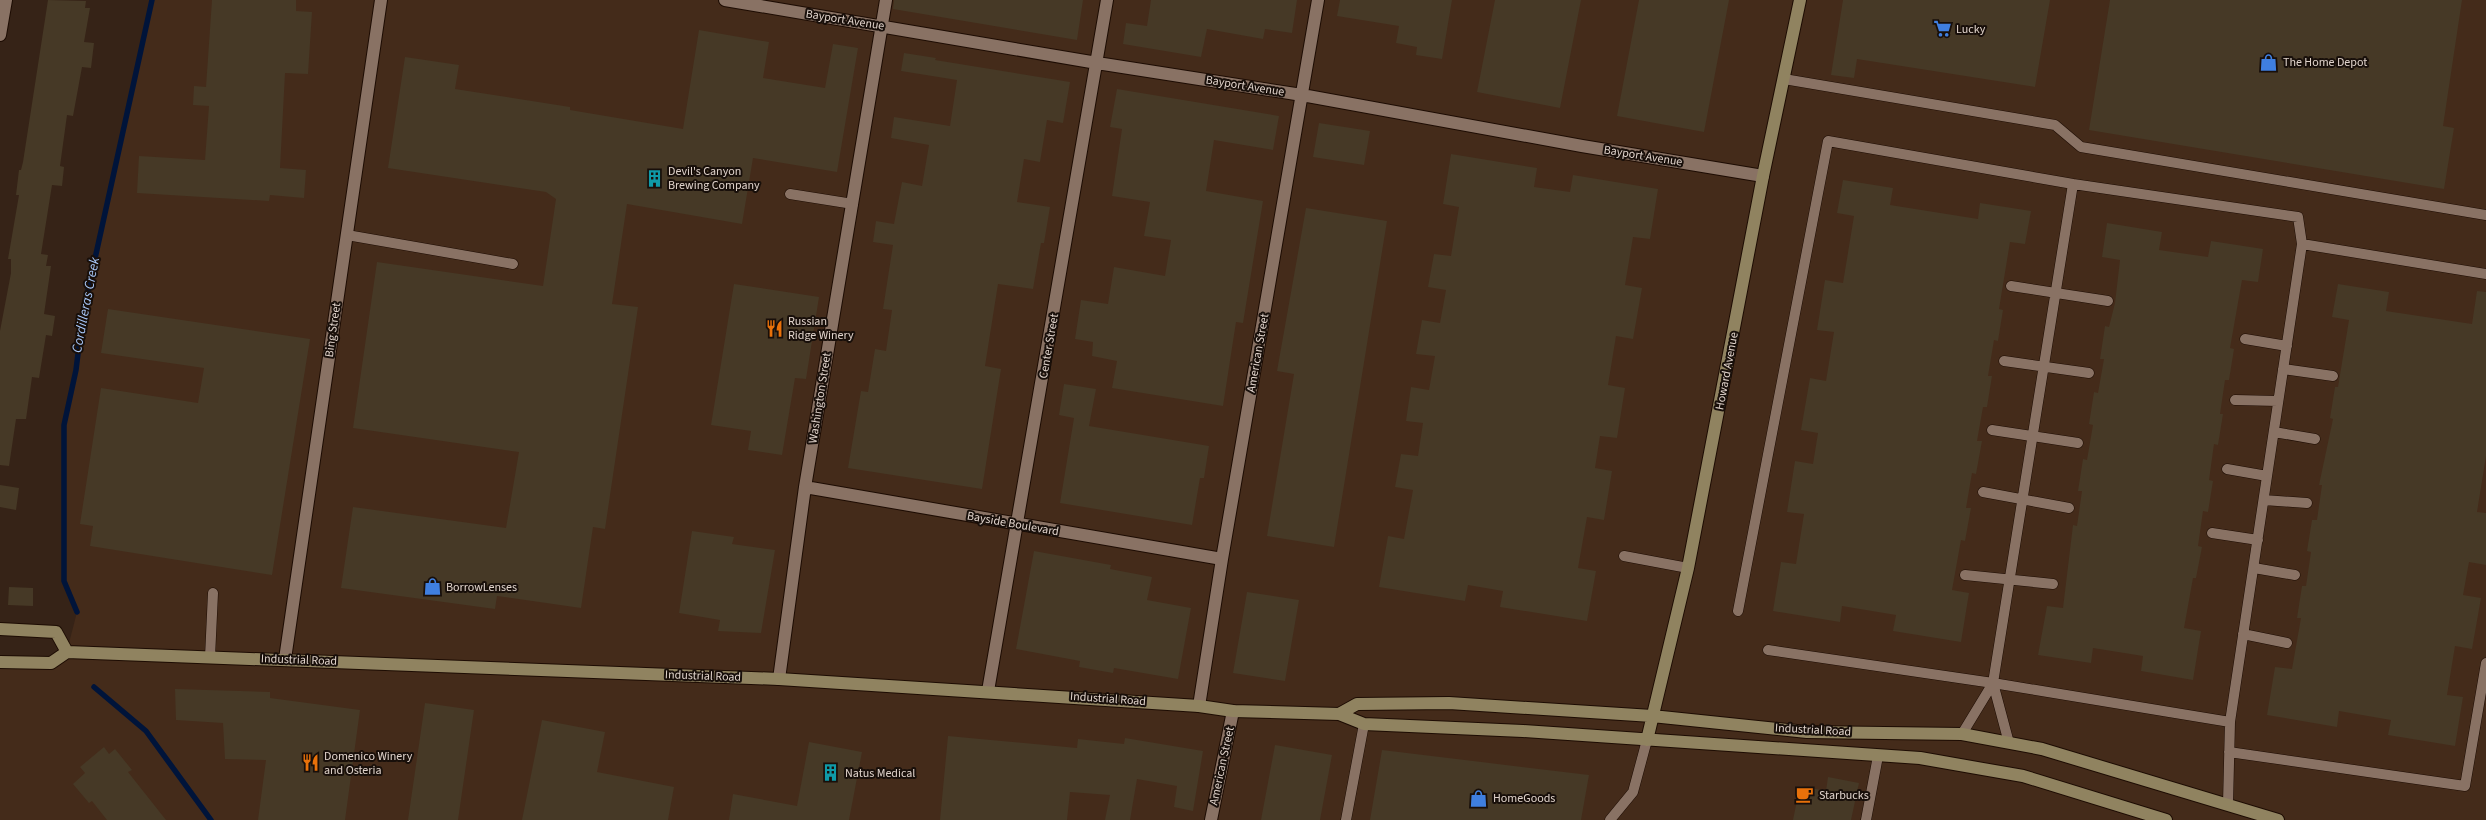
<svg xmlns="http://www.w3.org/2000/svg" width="2486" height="820" font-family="'Source Sans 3',sans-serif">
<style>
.built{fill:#442b1a}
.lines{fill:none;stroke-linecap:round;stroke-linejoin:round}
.stream{stroke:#00143a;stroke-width:5.5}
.building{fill:#463926}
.lane-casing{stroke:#1d0c03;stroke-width:11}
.street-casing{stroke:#1d0c03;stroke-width:14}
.secondary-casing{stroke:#1d0c03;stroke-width:14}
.lane{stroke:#897264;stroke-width:10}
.street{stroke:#897264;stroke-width:12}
.secondary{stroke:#908360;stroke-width:12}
.labels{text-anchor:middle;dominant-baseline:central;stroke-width:4;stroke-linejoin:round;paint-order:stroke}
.street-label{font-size:12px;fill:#e0d3cb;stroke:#180f0a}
.poi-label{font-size:12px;fill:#e0d3cb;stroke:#180f0a;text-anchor:start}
.water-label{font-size:14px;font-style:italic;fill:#a9c9fb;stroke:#180f0a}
</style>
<rect width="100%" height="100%" fill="#362317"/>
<path class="built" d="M 152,0 L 2486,0 L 2486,820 L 0,820 L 0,662 L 51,663 L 67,651 L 77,612 L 64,581 L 64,425 L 76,370 L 83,313 Z"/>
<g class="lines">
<path class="stream" d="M 77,612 L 64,581 L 64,425 L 76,370 L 83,313 L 152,0
M 94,687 L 146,731 L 211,820"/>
</g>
<path class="building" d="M 48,0 L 86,1 L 85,8 L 90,8 L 84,42 L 94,43 L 91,68 L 82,67 L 73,116 L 67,115 L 60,166 L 64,167 L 62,186 L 52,185 L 41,254 L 48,255 L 46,266 L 51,266 L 44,314 L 55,316 L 52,336 L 46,335 L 39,378 L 32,377 L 26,419 L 16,419 L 9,466 L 0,465 L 0,331 L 11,273 L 11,259 L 8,259 L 19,195 L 16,195 L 19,170 L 21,170 L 23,162 Z
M 212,0 L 296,0 L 296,11 L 312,12 L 308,74 L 285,73 L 280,168 L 306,170 L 304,198 L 270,195 L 269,201 L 137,193 L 139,156 L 205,160 L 209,106 L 193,105 L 194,86 L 206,87 Z
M 894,0 L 1083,0 L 1077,40 L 893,9 Z
M 1151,0 L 1297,0 L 1292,33 L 1265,29 L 1263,39 L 1207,29 L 1201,57 L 1123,44 L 1126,23 L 1147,26 Z
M 1340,0 L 1452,0 L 1442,59 L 1416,55 L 1417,47 L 1396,43 L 1399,26 L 1337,16 Z
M 1495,0 L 1581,0 L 1560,108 L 1477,92 Z
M 1639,0 L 1729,0 L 1704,132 L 1617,116 Z
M 1843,0 L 2050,0 L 2035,87 L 1857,59 L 1854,78 L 1831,75 Z
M 2110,0 L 2462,0 L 2443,126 L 2454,128 L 2444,189 L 2089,130 Z
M 699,30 L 769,42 L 763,78 L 825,88 L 833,44 L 858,48 L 837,172 L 753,158 L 742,224 L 627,204 L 612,304 L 638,307 L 605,529 L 593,527 L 581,608 L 497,596 L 495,609 L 341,588 L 353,507 L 506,528 L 519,452 L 353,428 L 377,262 L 543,286 L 556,199 L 546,192 L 388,168 L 405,57 L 459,65 L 455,89 L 570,107 L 570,110 L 683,129 Z
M 904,53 L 936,58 L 935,60 L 1070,82 L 1063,123 L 1047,120 L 1040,162 L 1024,159 L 1017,202 L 1050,207 L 1044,243 L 1041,243 L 1033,289 L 998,284 L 985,366 L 1001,369 L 982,489 L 848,468 L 861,391 L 868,392 L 875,349 L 886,351 L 892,310 L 883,309 L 893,245 L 873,242 L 876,221 L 894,224 L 902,182 L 922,186 L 929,145 L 891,138 L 894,117 L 950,126 L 957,80 L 901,71 Z
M 1117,89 L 1279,116 L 1273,150 L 1214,140 L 1206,191 L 1263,201 L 1243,323 L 1236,322 L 1223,406 L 1112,388 L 1117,361 L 1092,356 L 1093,342 L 1075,339 L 1081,300 L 1108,304 L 1114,267 L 1165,276 L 1171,240 L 1144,236 L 1150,202 L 1112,196 L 1122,129 L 1110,127 Z
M 1319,123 L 1370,131 L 1364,165 L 1313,157 Z
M 1451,154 L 1537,168 L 1534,187 L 1570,192 L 1573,175 L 1658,189 L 1650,239 L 1633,237 L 1625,285 L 1642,288 L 1633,339 L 1616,336 L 1608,385 L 1625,388 L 1617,438 L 1600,436 L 1595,468 L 1612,471 L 1604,520 L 1587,517 L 1578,568 L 1596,571 L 1587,621 L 1500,607 L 1503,591 L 1468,585 L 1465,601 L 1379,587 L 1388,536 L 1404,539 L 1413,490 L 1395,487 L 1401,454 L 1418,456 L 1423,423 L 1406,421 L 1411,387 L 1429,390 L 1435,356 L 1416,354 L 1422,320 L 1440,323 L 1446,290 L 1428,287 L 1434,254 L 1451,256 L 1459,207 L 1443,204 Z
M 1843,180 L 1893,188 L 1890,205 L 1978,219 L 1980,203 L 2031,211 L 2025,244 L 2010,242 L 1999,309 L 2003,310 L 1998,341 L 1994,340 L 1988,376 L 1992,376 L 1987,407 L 1983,407 L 1977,441 L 1982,441 L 1976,474 L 1972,473 L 1966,508 L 1971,508 L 1965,541 L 1961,540 L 1952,590 L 1969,593 L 1961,642 L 1893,631 L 1896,615 L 1842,606 L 1840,622 L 1773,611 L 1781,562 L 1796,564 L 1804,514 L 1787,512 L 1795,461 L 1813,464 L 1818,433 L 1801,430 L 1810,378 L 1826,381 L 1834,332 L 1817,330 L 1825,280 L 1843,283 L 1854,216 L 1837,213 Z
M 1306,208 L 1387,221 L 1334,547 L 1267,536 L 1294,374 L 1277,371 Z
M 2107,223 L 2162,232 L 2159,250 L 2208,257 L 2211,241 L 2263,249 L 2258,282 L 2242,280 L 2230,348 L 2234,349 L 2229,380 L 2225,380 L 2220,414 L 2223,414 L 2218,445 L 2214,444 L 2209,480 L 2213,481 L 2208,512 L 2203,511 L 2198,546 L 2202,547 L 2196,578 L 2193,578 L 2184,628 L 2201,631 L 2193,680 L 2141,671 L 2143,656 L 2093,648 L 2091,663 L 2038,655 L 2047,606 L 2063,608 L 2073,525 L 2077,526 L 2082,491 L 2078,491 L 2083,459 L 2087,460 L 2093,425 L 2089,424 L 2094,392 L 2098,393 L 2104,359 L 2100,359 L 2105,326 L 2109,327 L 2115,303 L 2120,260 L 2102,257 Z
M 734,284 L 819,297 L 806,379 L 795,378 L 782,455 L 748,450 L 751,431 L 711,425 Z
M 2338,284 L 2389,292 L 2386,311 L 2472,324 L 2477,291 L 2486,292 L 2486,456 L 2477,512 L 2486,513 L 2486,565 L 2469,562 L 2463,595 L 2481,598 L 2472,649 L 2455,646 L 2447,695 L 2463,697 L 2455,746 L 2388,735 L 2391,720 L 2339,711 L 2337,727 L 2267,715 L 2275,667 L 2292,669 L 2301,618 L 2297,618 L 2302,586 L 2306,586 L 2311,552 L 2307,551 L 2312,520 L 2317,520 L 2322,485 L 2319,485 L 2333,419 L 2330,418 L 2335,387 L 2338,387 L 2349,320 L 2332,317 Z
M 108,309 L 310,339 L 272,575 L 90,546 L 93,526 L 80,524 L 101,388 L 198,403 L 204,368 L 101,353 Z
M 1064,384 L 1096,389 L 1089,426 L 1209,446 L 1204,478 L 1200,478 L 1192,525 L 1060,503 L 1074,418 L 1059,415 Z
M 0,485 L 19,488 L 16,510 L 0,507 Z
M 692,531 L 734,537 L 732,544 L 775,550 L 761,633 L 718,631 L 720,620 L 679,613 Z
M 1034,551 L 1111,565 L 1110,569 L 1152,577 L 1147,600 L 1191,608 L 1178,679 L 1114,668 L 1113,673 L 1079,667 L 1080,661 L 1016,649 Z
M 9,587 L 33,588 L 33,606 L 8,605 Z
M 1247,592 L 1299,600 L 1285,681 L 1233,673 Z
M 175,689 L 270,692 L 270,698 L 360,710 L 345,820 L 258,820 L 266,760 L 225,759 L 223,723 L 176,720 Z
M 425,703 L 474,710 L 458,820 L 408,820 Z
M 542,720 L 605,732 L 597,772 L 674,787 L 668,820 L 522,820 Z
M 948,736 L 1077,748 L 1078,739 L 1124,744 L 1125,738 L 1203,751 L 1193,811 L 1174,807 L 1177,786 L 1137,779 L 1130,820 L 1105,820 L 1110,795 L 1070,792 L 1067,820 L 940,820 Z
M 809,742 L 862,752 L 849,820 L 729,820 L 733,794 L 797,806 Z
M 1275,745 L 1332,755 L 1320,820 L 1261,820 Z
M 104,747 L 109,754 L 115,749 L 132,770 L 128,772 L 166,820 L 107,820 L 92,801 L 89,803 L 73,784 L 85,773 L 80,767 Z
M 1382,750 L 1589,775 L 1581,820 L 1370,820 Z
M 1828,777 L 1859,783 L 1851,820 L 1793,820 L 1800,786 L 1826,791 Z"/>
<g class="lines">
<defs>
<path id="lane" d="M 1784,79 L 2055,125 L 2081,147 L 2486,215
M 790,194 L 853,204
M 347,235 L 513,264
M 2011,286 L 2108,301
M 2245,339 L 2287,346
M 2004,361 L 2089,373
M 2283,369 L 2333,376
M 2235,400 L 2278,401
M 1992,430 L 2078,443
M 2274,432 L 2315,439
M 2227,469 L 2267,476
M 1983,492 L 2069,508
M 2264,500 L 2307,503
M 2212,533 L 2258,540
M 1624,556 L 1688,568
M 2254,568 L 2295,575
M 1965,575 L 2053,584
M 1738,611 L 1828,141 L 2073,184
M 2243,634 L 2287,643
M 1768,650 L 1993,683 L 2230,722
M 210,657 L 213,593
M 1993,683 L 2009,743
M 1962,734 L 1993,683 L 2073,184 L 2298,217 L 2302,244
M 2229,752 L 2465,786 L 2486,663
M 2228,804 L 2230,722 L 2302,244 L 2486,274
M 1346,820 L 1364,724
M 1610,820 L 1633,792 L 1647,740
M 1866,820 L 1878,756"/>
<path id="street" d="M 725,0 L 1097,63 L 1302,95 L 1582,146 L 1763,176
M 0,35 L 6,0
M 805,487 L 1222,559
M 285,659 L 381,0
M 779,679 L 805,487 L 886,0
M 988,691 L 1107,0
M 1199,706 L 1222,559 L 1318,0
M 1211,820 L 1233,711"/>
<path id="secondary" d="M 0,629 L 56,632 L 67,652
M 0,662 L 51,663 L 67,652 L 779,679 L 1199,706 L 1233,711 L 1339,714 L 1364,724 L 1523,731 L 1920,758 L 2023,776 L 2166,820
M 1339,714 L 1357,704 L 1449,703 L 1652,716 L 1807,732 L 1962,734 L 2042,749 L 2278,820
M 1647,740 L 1688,568 L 1763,176 L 1800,0"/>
</defs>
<use href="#lane" class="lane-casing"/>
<use href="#street" class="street-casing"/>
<use href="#secondary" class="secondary-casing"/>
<use href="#lane" class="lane"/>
<use href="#street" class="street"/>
<use href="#secondary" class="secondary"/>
</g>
<defs>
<symbol id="supermarket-bare" viewBox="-9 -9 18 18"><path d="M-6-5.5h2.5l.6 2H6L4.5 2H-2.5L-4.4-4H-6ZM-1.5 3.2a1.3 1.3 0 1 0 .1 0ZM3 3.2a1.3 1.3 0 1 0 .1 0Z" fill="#3f7fe0" stroke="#180f0a" stroke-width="2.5" paint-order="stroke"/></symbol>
<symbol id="shop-bare" viewBox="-9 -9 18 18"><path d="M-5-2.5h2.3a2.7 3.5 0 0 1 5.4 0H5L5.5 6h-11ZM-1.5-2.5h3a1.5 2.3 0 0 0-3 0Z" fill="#3f7fe0" stroke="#180f0a" stroke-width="2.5" paint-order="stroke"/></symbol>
<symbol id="building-bare" viewBox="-9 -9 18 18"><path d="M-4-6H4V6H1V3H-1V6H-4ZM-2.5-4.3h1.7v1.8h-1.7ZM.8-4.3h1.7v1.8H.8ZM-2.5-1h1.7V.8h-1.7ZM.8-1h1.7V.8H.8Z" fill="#0f9aa8" stroke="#180f0a" stroke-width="2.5" paint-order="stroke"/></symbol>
<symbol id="restaurant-bare" viewBox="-9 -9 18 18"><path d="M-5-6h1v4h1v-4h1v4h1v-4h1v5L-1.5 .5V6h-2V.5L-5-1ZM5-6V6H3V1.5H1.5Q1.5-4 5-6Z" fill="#e8710a" stroke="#180f0a" stroke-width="2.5" paint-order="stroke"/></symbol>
<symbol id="cafe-bare" viewBox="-9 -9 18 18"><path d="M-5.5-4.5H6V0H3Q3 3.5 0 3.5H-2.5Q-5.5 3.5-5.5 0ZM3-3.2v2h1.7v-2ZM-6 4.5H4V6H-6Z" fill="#e8710a" stroke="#180f0a" stroke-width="2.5" paint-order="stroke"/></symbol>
</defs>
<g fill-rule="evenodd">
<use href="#supermarket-bare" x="1930" y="16" width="25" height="25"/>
<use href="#shop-bare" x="2256" y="50" width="25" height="25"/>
<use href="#building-bare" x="642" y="166" width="25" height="25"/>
<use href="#restaurant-bare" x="762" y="316" width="25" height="25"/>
<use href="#shop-bare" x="420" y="574" width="25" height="25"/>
<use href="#restaurant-bare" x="298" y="750" width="25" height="25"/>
<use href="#building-bare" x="818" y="760" width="25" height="25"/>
<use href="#cafe-bare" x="1792" y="782" width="25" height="25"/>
<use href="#shop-bare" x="1466" y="786" width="25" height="25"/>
</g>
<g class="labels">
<g class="street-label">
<text transform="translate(845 20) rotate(9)">Bayport Avenue</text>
<text transform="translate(1245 86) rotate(9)">Bayport Avenue</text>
<text transform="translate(1643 156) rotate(9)">Bayport Avenue</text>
<text transform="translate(333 330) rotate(-82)">Bing Street</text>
<text transform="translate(1049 346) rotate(-80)">Center Street</text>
<text transform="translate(1258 353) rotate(-80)">American Street</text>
<text transform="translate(1727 371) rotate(-79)">Howard Avenue</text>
<text transform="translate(820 398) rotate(-81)">Washington Street</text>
<text transform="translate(1013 524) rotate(10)">Bayside Boulevard</text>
<text transform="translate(299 660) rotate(2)">Industrial Road</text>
<text transform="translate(703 676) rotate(2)">Industrial Road</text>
<text transform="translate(1108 699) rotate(4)">Industrial Road</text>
<text transform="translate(1813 730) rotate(3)">Industrial Road</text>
<text transform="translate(1222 766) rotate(-78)">American Street</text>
</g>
<g class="poi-label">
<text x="1956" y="29">Lucky</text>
<text x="2283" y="62">The Home Depot</text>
<text x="668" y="171">Devil's Canyon<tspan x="668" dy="14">Brewing Company</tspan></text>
<text x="788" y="321">Russian<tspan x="788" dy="14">Ridge Winery</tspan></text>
<text x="446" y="587">BorrowLenses</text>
<text x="324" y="756">Domenico Winery<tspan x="324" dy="14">and Osteria</tspan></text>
<text x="845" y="773">Natus Medical</text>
<text x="1819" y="795">Starbucks</text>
<text x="1493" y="798">HomeGoods</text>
</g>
<g class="water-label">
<text transform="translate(86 305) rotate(-79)">Cordilleras Creek</text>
</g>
</g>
</svg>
